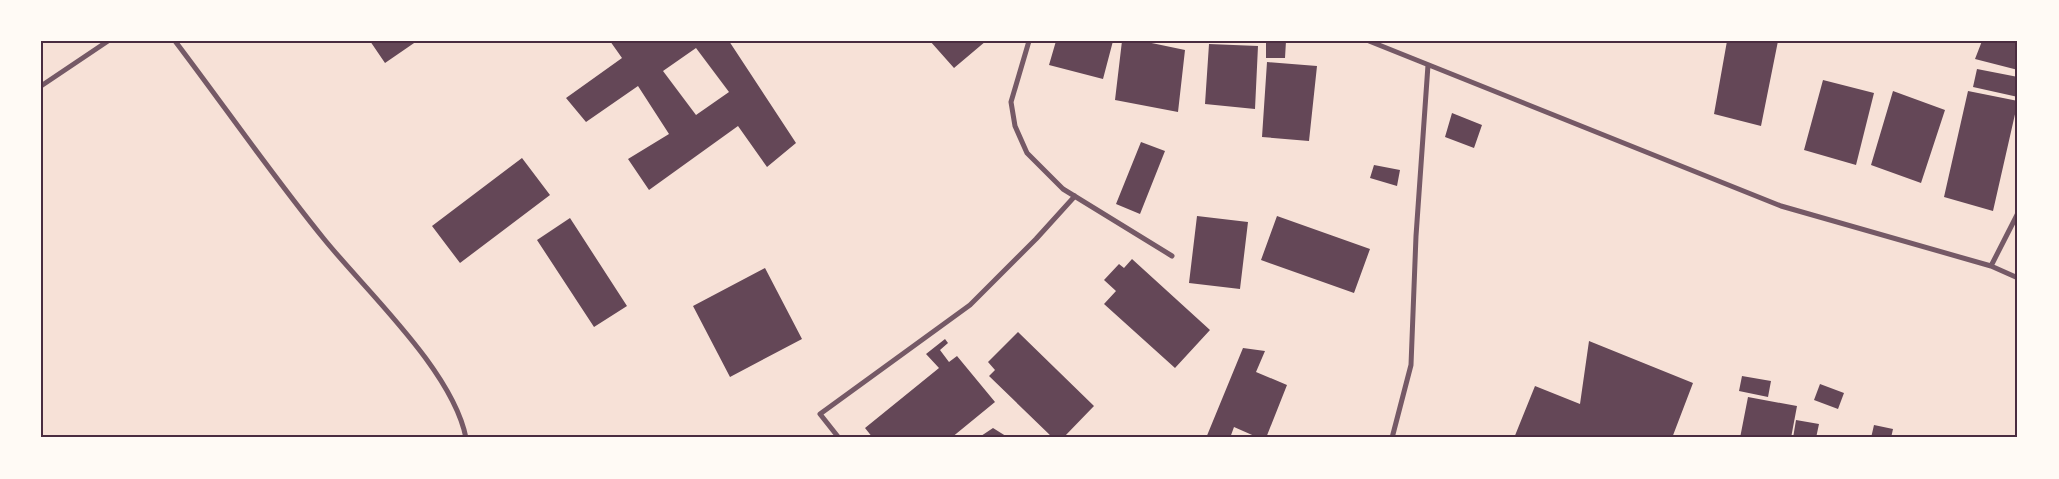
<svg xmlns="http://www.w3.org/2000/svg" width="2059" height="479" font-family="Raleway,sans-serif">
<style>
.building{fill:#644757;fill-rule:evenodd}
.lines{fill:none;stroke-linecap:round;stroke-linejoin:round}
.minor{stroke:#755966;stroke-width:5}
.neatline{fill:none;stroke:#4a2c40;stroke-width:2}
</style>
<rect width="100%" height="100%" fill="#f7e1d7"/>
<path class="building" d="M 370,41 L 417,41 L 385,63 Z
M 610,41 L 729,41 L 796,143 L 767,167 L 738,126 L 649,190 L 628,159 L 669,134 L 638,86 L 586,122 L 566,98 L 622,58 ZM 696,48 L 729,92 L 696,115 L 663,71 Z
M 930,41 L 986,41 L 954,68 Z
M 1056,41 L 1113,41 L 1103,79 L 1049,65 Z
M 1122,41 L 1142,41 L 1185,50 L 1178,112 L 1115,100 Z
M 1266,41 L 1286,41 L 1285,58 L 1266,58 Z
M 1727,41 L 1778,41 L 1761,126 L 1714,114 Z
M 1982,41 L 2018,41 L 2018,70 L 1975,59 Z
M 1209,44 L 1258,46 L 1255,109 L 1205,104 Z
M 1267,62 L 1317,66 L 1309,141 L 1262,137 Z
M 1977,69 L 2018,77 L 2018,97 L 1973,87 Z
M 1823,80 L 1874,93 L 1856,165 L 1804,150 Z
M 1893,91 L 1945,110 L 1921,183 L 1871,165 Z
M 1968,91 L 2018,101 L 1993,211 L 1944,197 Z
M 1452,113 L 1482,125 L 1474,148 L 1445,137 Z
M 1141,142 L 1165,151 L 1140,214 L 1116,204 Z
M 522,158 L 550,195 L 460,263 L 432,226 Z
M 1374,165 L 1400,170 L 1397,186 L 1370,178 Z
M 1197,216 L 1248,222 L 1240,289 L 1189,283 Z
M 1277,216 L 1370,249 L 1354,293 L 1261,260 Z
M 570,218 L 627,306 L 594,327 L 537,240 Z
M 1132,259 L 1210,330 L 1175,368 L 1104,304 L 1116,291 L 1104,280 L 1119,264 L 1124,268 Z
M 765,268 L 802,339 L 730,377 L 693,306 Z
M 1018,332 L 1094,406 L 1063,438 L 1053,438 L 989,376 L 995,370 L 988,362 Z
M 945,339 L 948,343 L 940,350 L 949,362 L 957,356 L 995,402 L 951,438 L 873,438 L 865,428 L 939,368 L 926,354 Z
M 1589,341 L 1693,383 L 1672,438 L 1514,438 L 1535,386 L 1580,404 Z
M 1243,348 L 1265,351 L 1256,372 L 1287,385 L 1266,438 L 1259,438 L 1234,427 L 1230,438 L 1206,438 Z
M 1742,376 L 1771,381 L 1768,397 L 1739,391 Z
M 1820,384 L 1844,393 L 1838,409 L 1814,400 Z
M 1748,397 L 1797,406 L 1791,438 L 1740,438 Z
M 1796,420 L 1819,424 L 1816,438 L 1793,438 Z
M 1874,425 L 1893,429 L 1891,438 L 1871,438 Z
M 993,428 L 1009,438 L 978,438 Z"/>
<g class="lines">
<path class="minor" d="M 175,41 C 225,107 272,175 324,239 C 367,292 453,371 466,438
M 1029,41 L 1011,102 L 1015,126 L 1027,153 L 1063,189 L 1172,256
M 1369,41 L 1781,206 L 1991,266 L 2018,278
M 41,86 L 108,41
M 1991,266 L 2018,213
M 839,438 L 820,414 L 970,305 L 1036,239 L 1075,196
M 1392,438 L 1411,365 L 1416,236 L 1428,65"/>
</g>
<rect width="2059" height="479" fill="none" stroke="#fffaf5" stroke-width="85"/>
<rect x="42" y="42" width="1974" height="394" class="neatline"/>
</svg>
